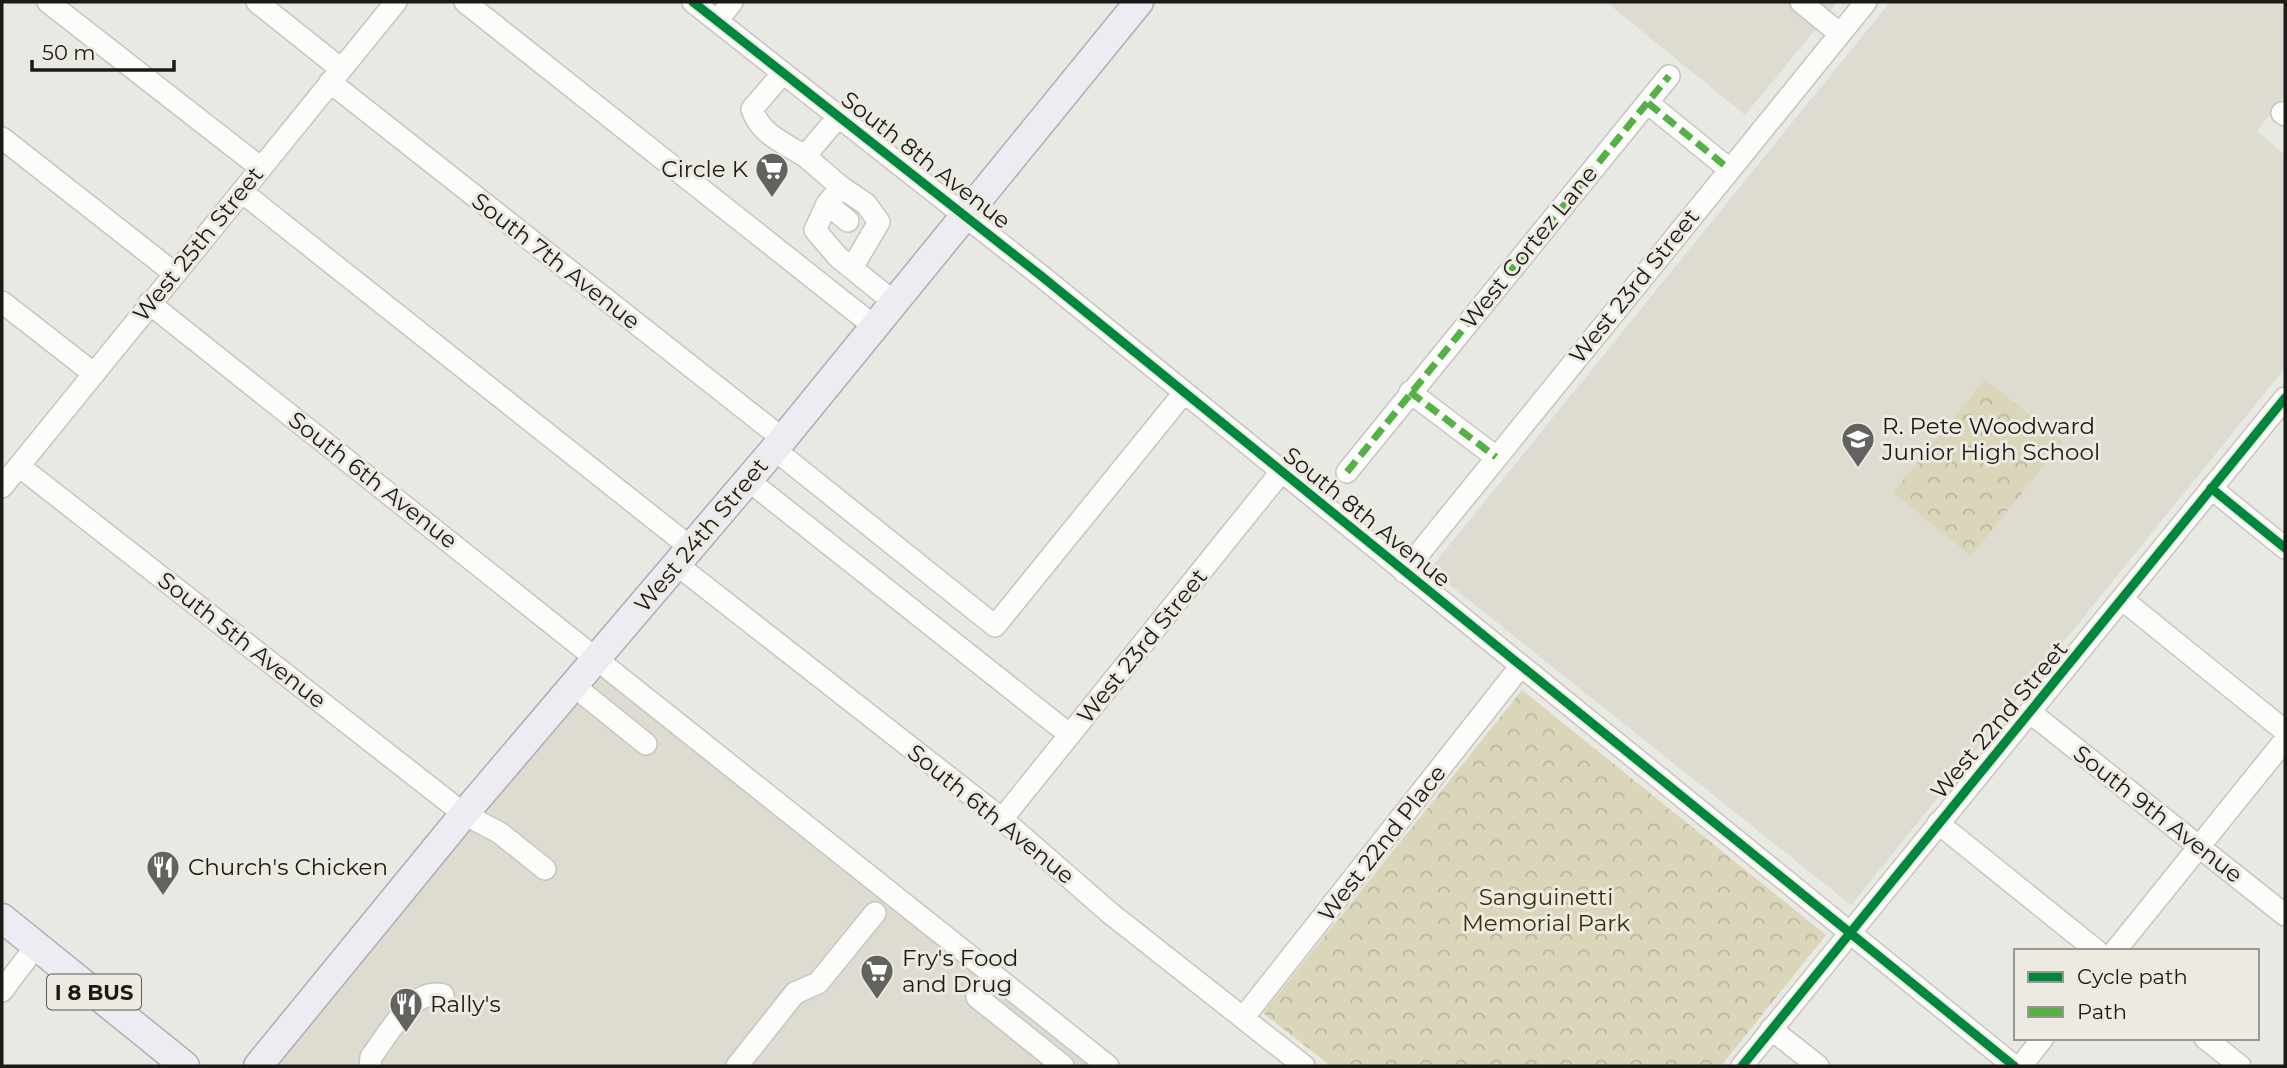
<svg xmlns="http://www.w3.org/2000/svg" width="2287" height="1068" font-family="Montserrat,sans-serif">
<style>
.built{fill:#dedcd1}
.forest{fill:url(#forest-crowns)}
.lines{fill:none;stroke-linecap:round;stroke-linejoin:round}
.minor-casing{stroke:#c6c5c1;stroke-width:24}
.major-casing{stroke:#afacb5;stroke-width:31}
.minor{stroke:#fcfcfb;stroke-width:21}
.major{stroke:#edecf2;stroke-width:28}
.quiet{stroke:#55b145;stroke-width:7;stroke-dasharray:14 7;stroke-linecap:butt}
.cycleway-casing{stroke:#eceae1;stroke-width:13}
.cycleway{stroke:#00873e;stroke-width:9}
.labels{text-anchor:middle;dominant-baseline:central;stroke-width:6;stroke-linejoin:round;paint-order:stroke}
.shield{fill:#eceae1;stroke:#5a5854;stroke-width:2}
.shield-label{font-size:21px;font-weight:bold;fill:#1b1a17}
.street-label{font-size:23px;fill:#1b1a17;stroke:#eceae1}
.poi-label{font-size:23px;fill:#1b1a17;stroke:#eceae1;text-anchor:start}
.park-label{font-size:23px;fill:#3a3207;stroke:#eceae1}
</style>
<defs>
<pattern id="forest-crowns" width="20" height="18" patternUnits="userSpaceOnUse" patternTransform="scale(1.75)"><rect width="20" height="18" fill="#dbd6b9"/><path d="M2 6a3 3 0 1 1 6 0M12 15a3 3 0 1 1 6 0" fill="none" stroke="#bbb79e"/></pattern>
</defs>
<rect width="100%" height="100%" fill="#e9e9e4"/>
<path class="built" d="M 1606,2 L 1838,2 L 1745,115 Z
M 1890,2 L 2285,2 L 2285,96 L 2257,131 L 2285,155 L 2285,368 L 1851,905 L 1430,569 Z
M 597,657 L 1108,1066 L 259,1066 Z"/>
<path class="forest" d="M 1985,379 L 2063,442 L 1971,556 L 1893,493 Z
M 1522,690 L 1826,935 L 1721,1066 L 1331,1066 L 1263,1013 Z"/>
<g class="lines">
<defs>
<path id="minor" d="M 48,2 L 261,168
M 257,2 L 341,69
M 465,2 L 875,327
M 693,2 L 1040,275 L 2014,1066
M 1801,2 L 1840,34
M 717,21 L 732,2
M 783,73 L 752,109 C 760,134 784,143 805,156
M 330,82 L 783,439
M 1648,103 L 1729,169
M 2282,113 L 2285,115
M 839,116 L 805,156 L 841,187 L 827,204 L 815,230 L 838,257 L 895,303
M 2,138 L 174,273
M 841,187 L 866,204 L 879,222 L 852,268
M 242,192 L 690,547
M 827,204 L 848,221
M 2,302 L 93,373
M 149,303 L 1108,1066
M 1410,392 L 1496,457
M 774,449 L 995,626 L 1183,394
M 19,466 L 464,814 L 500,833 L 545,869
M 1347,472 L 1669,76
M 748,480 L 1070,735
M 2,487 L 396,2
M 2211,488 L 2285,548
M 676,564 L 1002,819 L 1110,913 L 1304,1066
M 1404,572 L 1866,2
M 2123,600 L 2285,731
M 573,685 L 646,744
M 2031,713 L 2285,915
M 1002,819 L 1281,472
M 1938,823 L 2097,951
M 2115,951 L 2285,740
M 2,991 L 36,946
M 977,997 L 1063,1066
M 1243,1018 L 1520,667
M 1771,1029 L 1818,1066
M 2205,1038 L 2240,1066
M 370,1066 L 371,1057 C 388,1035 412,987 443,995
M 737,1066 L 795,993 L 818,983 L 875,913
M 1742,1066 L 2285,398
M 2021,1066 L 2043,1038"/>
<path id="major" d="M 2,918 L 185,1066
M 258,1066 L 464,814 L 783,439 L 1139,2"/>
</defs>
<use href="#minor" class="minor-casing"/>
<use href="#major" class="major-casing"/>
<use href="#minor" class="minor"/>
<use href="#major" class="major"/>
<path class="quiet" d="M 1648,103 L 1729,169
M 1410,392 L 1496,457
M 1347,472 L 1669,76"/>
<defs>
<path id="cycleway" d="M 693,2 L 1040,275 L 2014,1066
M 2211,488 L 2285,548
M 1742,1066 L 2285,398"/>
</defs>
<use href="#cycleway" class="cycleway-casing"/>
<use href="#cycleway" class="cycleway"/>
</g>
<defs>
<symbol id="supermarket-pin" viewBox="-11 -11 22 30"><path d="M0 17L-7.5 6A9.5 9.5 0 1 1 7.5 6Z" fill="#63625f" stroke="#eceae1"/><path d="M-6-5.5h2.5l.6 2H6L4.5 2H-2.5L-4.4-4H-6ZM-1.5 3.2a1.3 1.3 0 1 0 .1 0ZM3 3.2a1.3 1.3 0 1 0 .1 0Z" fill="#fff"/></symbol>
<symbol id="school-pin" viewBox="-11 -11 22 30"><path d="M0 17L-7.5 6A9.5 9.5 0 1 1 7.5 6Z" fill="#63625f" stroke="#eceae1"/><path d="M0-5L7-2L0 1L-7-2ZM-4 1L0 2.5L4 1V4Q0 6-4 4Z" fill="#fff"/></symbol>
<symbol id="restaurant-pin" viewBox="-11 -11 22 30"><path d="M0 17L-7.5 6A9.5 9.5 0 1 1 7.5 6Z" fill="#63625f" stroke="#eceae1"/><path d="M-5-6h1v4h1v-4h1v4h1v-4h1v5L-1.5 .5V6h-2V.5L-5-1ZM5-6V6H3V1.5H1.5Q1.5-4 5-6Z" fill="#fff"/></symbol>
</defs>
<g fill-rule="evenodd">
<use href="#supermarket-pin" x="753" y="150" width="38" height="52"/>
<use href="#school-pin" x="1839" y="420" width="38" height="52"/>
<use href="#restaurant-pin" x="144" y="848" width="38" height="52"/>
<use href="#supermarket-pin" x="858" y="952" width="38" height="52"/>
<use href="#restaurant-pin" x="387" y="985" width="38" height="52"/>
</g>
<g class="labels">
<rect class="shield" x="47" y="974.5" width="94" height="35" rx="5"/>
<g class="shield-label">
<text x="94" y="992">I 8 BUS</text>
</g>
<g class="street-label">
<text transform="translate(926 160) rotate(38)">South 8th Avenue</text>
<text transform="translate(198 244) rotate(-51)">West 25th Street</text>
<text transform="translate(1529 247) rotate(-51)">West Cortez Lane</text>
<text transform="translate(556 261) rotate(38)">South 7th Avenue</text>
<text transform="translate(1634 286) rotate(-51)">West 23rd Street</text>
<text transform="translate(373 480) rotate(38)">South 6th Avenue</text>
<text transform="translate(1367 517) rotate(39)">South 8th Avenue</text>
<text transform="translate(701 535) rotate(-50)">West 24th Street</text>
<text transform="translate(242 640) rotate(38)">South 5th Avenue</text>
<text transform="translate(1142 646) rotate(-51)">West 23rd Street</text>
<text transform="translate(1999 720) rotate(-50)">West 22nd Street</text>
<text transform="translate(991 814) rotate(39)">South 6th Avenue</text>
<text transform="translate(2158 814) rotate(38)">South 9th Avenue</text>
<text transform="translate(1382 843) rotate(-52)">West 22nd Place</text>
</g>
<g class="poi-label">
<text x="748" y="169" text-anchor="end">Circle K</text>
<text x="1882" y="426">R. Pete Woodward<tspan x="1882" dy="26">Junior High School</tspan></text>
<text x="188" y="867">Church's Chicken</text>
<text x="902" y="958">Fry's Food<tspan x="902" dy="26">and Drug</tspan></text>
<text x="430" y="1004">Rally's</text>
</g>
<g class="park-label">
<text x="1546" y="897">Sanguinetti<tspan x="1546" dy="26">Memorial Park</tspan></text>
</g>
</g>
<rect width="2287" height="1068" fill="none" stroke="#1b1a17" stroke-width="7"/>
<rect x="2014" y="949" width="245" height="91" fill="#eceae1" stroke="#989790" stroke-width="2"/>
<rect x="2028" y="972" width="35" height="10" fill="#00873e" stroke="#989790" stroke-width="2"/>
<text x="2077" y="984" font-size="21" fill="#1b1a17">Cycle path</text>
<rect x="2028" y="1007" width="35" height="10" fill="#55b145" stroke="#989790" stroke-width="2"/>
<text x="2077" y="1019" font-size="21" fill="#1b1a17">Path</text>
<path d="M32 60v10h142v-10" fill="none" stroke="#1b1a17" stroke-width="3.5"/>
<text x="42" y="60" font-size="21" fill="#1b1a17" stroke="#eceae1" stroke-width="5" paint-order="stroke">50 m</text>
</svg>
